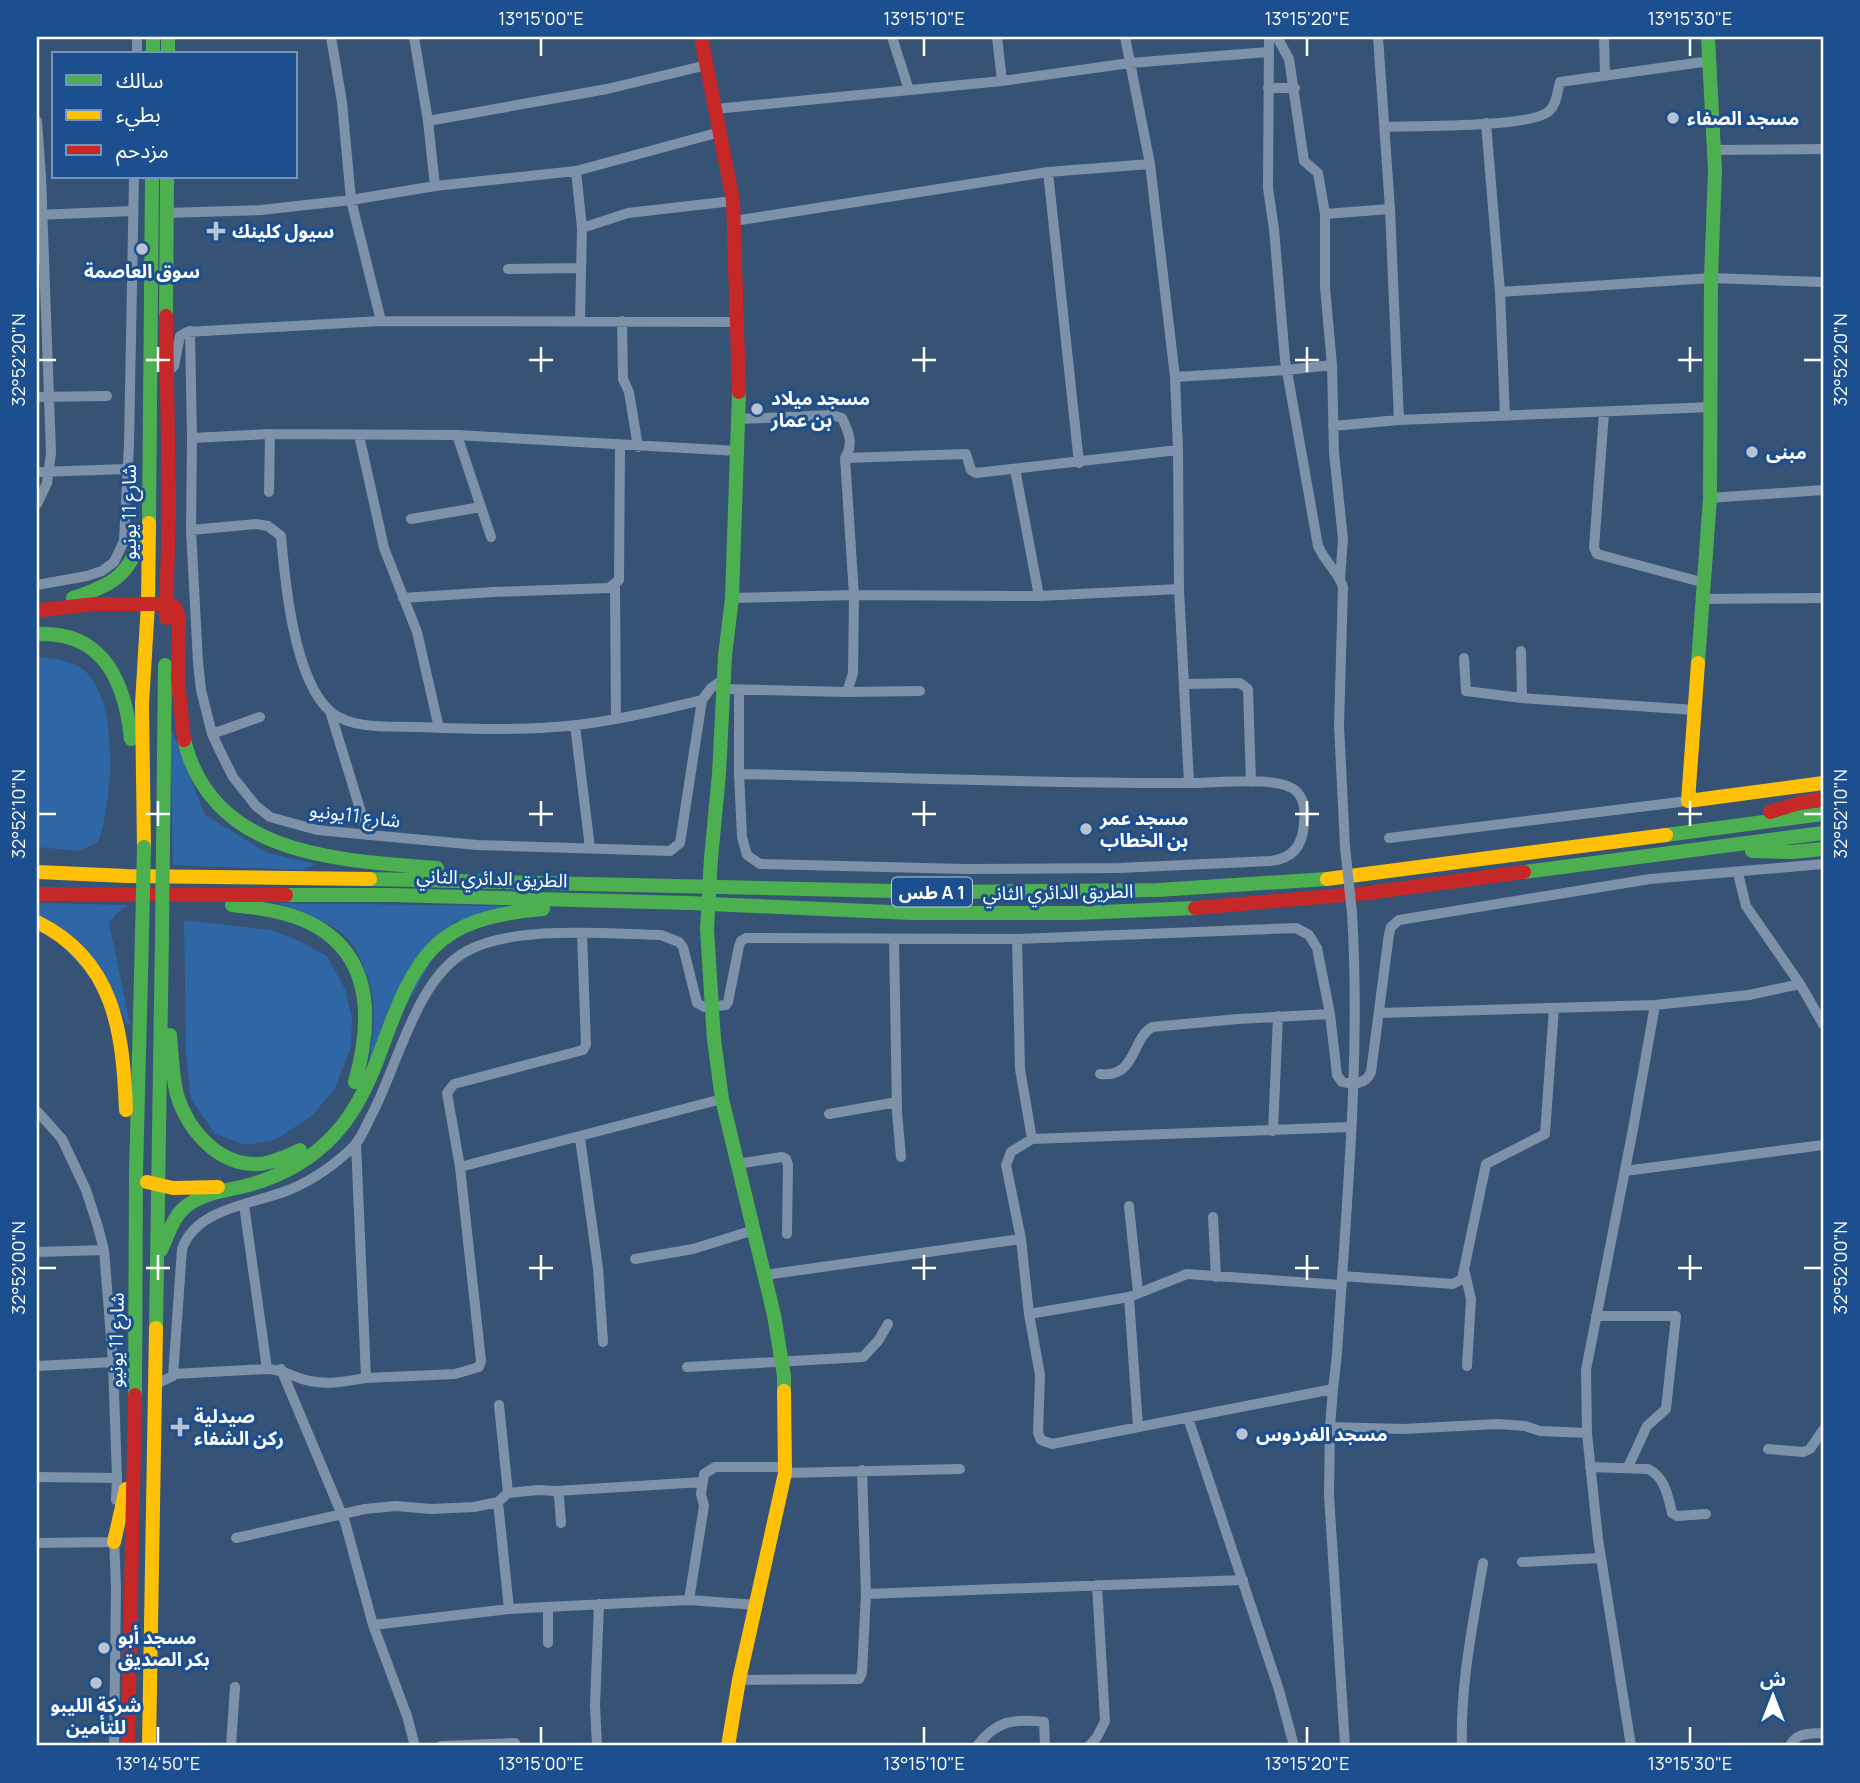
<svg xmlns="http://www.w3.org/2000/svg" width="1860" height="1783" font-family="Manrope,'Noto Sans Arabic',sans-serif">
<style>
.green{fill:#2f66a5}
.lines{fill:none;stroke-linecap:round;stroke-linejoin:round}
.street{stroke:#7d92a8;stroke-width:10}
.fast{stroke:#4caf50;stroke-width:14}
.slow{stroke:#ffc107;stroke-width:14}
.jam{stroke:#c62828;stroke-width:14}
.street-bridge{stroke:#7d92a8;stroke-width:10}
.fast-bridge{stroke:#4caf50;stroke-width:14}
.ticks{fill:none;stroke:#fff;stroke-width:2.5}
.poi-dot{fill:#b9c2ce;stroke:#1b4f8f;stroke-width:2.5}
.labels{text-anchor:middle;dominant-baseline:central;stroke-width:6;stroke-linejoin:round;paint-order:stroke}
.shield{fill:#1b4f8f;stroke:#bbcadd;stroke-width:2}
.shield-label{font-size:18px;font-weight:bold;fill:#fff}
.poi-label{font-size:19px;font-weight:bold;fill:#fff;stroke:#1b4f8f;text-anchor:start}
.street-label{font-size:19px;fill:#fff;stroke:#1b4f8f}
.neatline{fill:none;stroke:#fff;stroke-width:2.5}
.ticks-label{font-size:18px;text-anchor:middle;fill:#fff}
</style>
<rect width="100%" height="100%" fill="#365274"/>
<path class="green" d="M 37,657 C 51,658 72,660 84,670 C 120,702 113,801 98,842 L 79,851 L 37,847 Z
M 170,726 L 205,815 L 268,853 L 316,864 L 303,870 L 173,865 Z
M 37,903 L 128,905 L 116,914 L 109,923 L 130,1024 L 126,1025 L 122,1012 L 37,918 Z
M 277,903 L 509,906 L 454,922 L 367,1074 C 372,1034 381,1008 364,968 C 360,957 355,946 345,936 C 328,920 299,912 277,903 Z
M 184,920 L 271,930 L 295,939 L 327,956 L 345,989 L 352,1019 L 351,1047 L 335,1088 L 313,1115 L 275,1140 L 246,1145 L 215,1134 L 191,1099 L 186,1054 Z"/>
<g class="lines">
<path class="street" d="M 331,37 L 342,102 L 351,200 L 381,321
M 414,37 L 428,121 L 435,186
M 892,37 L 909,90
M 997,37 L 1002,81
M 1125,37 L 1150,164 L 1175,377
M 1269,37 L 1268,188 L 1274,229 L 1285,360 L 1318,546 C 1325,562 1339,573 1343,587 L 1339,725 L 1345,847
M 1277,37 L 1289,59 L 1304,161 L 1318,173 L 1325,214 L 1325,287 L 1332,365 L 1334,453 L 1343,539 L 1340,579
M 1604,37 L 1605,76
M 137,54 L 137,37
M 1268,88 L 1295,88
M 715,109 L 1002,81 L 1130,63 L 1268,52
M 37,121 L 41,176 L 51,453 L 47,483 L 37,504
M 428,121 L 607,89 L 707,65
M 1486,123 L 1500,292 L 1505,416
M 1385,127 C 1414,126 1530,127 1548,112 C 1557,105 1557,92 1560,82 L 1710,61
M 1714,150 L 1823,149
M 576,171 L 582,228
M 1048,172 L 1079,463
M 1390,209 L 1399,420
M 166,213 L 261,210 L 351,200 L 435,186 L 576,171 L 720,132
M 1325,214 L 1390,209 L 1378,37
M 37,215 L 133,211
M 734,221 L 1048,172 L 1150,164
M 508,269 L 581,268
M 1500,292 L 1711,278 L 1823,282
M 580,320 L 582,228 L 628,213 L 733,201
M 622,321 L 623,379 L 629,392 L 638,447
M 190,331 L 192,438 L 191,530 L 198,662 L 201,690 L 212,734 L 220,751 L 233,777 L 256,806 L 270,817 L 317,830 L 477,845 L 670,851 L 680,843 L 702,700 L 711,688 L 724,679
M 167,373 L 174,366 L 180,336 L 187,332 L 381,321 L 738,322
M 37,397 L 107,396
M 1604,413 L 1594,548 L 1597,554 L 1705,583
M 739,419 L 832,415 L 842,418 C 849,433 854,443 845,458 L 966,454 L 971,470 L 976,473 L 1178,450
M 1333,426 L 1399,420 L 1712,407
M 359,435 L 384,548 L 417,632 L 439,728
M 457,435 L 491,537
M 192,438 L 270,434 L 457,435 L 738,451
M 845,458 L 854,595 L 853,673 L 847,692
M 1015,469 L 1039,596
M 37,472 L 128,469
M 269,492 L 270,434
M 1710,498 L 1823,490
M 411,519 L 481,507
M 191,530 L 256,524 L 268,526 L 281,536 C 285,582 294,681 331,712 C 353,730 391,726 418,727 C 471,729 524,731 577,725 C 619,720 660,710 702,700
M 37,585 L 87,576 L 102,571 L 114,562 L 124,541 L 129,444 L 134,177
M 615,586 L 616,719
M 403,598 L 493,592 L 609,588 L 619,580 L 620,444
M 732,598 L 854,595 L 1039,596 L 1179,589
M 1703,599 L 1823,598
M 1521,651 L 1522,698 L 1695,710
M 1464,658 L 1466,691 L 1522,698
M 1185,684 L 1240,683 L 1248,689 L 1251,782
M 724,689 L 847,692 L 920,691
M 330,711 L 368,835
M 575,725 L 590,848
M 212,734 L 260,717
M 739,774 C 890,777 1043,784 1194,783 C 1218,783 1282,775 1297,792 C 1305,801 1305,812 1304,823 C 1303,845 1293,859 1270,861 L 1119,868 L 965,869 L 760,864 L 747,855 L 742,837 L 739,774 L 739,691
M 1189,783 L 1179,589 L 1178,450 L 1175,377 L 1287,370 L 1332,365
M 1389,838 L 1688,801
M 1738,873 L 1746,906 L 1800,984 L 1823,1024
M 894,939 L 897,1112 L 901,1157
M 1017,939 L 1020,1069 L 1032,1139
M 1379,1013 L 1655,1005 L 1749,995 L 1800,984
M 1100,1074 C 1136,1078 1131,1040 1152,1027 L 1238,1019 L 1330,1014
M 37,1111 L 62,1139 L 86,1190 L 98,1227 L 104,1250 L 113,1362
M 829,1114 L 897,1102
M 1351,1127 L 1032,1139 L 1011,1152 L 1006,1165 L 1021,1239 L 1029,1314 L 1040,1375 L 1038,1433 L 1041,1440 L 1052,1444 L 1333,1389 L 1337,1354 C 1346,1207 1361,1060 1352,913
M 1273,1131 L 1278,1016
M 580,1138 L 598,1268 L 603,1342
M 737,1164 L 782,1157 L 786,1159 L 788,1165 L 787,1234
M 460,1167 L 722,1099
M 1625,1171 L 1823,1145
M 244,1205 L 267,1369
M 1129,1206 L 1138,1292
M 1213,1217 L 1216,1277
M 37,1252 L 104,1250
M 635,1259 L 693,1249 L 754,1230
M 1465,1273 L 1471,1299 L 1467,1366
M 765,1275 L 1021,1239
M 1342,1276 L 1453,1284 L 1462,1279 L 1486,1164 L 1545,1134 L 1554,1008
M 1129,1297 L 1138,1427
M 1029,1314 L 1129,1297 L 1187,1274 L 1341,1285
M 1596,1316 L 1676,1316 L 1666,1409 L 1647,1426 L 1628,1467
M 37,1366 L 113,1362 L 117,1478 L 116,1500
M 687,1367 L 863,1357 L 878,1341 L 888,1324
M 281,1369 L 345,1522 L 373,1625 L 407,1716 L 415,1746
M 174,1374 L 267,1369 C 283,1369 294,1378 310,1381 C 329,1385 347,1381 366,1378 L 356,1143
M 366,1378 L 455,1374 L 479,1367 L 481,1361 L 460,1167 L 447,1093 L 454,1084 L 583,1050 L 586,1045 L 582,934
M 154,1385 L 173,1376 L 182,1249 C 196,1208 254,1204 289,1190 C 313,1180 337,1163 355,1145 C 361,1138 366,1126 370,1118 C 398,1067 415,979 467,951 C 515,925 607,934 661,935 L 679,942 L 683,947 L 697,1003 L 704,1007 L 726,1005 L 728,1002 L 739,946 L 741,941 L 746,938 L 1017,939 L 1296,928 L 1309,935 L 1317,948 L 1330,1014 L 1337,1075 L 1342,1082 C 1354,1085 1366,1084 1371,1072 L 1389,934 L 1391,927 L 1399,920 L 1650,879 L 1823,864
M 1333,1389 L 1330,1427 L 1329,1495 L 1345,1746
M 499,1405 L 508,1493
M 1188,1418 L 1279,1690 L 1294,1746
M 1330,1427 L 1403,1429 L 1498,1424 L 1525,1426 L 1540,1431 L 1587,1433
M 1768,1449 L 1803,1452 L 1810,1449 L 1823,1430
M 1590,1467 L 1648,1469 C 1665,1477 1668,1496 1672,1513 L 1677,1516 L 1706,1514
M 785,1473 L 960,1469
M 37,1477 L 117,1478
M 556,1491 L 702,1482
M 498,1502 L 509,1609
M 114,1537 L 116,1588 L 114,1746
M 236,1538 L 365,1509 L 396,1506 L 431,1509 L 474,1507 L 498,1502 L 508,1493 L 538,1490 L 556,1491 L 559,1496 L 561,1523
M 37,1543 L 114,1542
M 1522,1562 L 1600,1558
M 866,1594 L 1243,1580
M 689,1600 L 757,1605
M 546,1607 L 689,1600 L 704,1506 L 701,1494 L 704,1474 L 715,1467 L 785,1467
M 373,1625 L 509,1609 L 546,1607 L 548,1610 L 548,1643
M 739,1680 L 859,1679 L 862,1673 L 866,1594 L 862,1470
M 231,1746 L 235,1687
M 441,1746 L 515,1743
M 597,1746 L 595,1705 L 599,1604
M 977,1746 C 996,1721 1013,1718 1044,1722 L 1045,1746
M 1089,1746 L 1097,1737 L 1105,1721 L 1097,1585
M 1462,1746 C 1460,1685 1473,1624 1483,1563
M 1631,1746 L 1598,1539 L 1587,1433 L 1586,1370 L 1633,1129 L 1655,1005
M 1790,1746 C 1796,1732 1810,1734 1823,1733"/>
<path class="fast" d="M 153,37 L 153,54
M 168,37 L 168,54
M 166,316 L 167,177
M 149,523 L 152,177
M 73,598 C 112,585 129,576 142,536
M 37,634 C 104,631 125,682 131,739
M 1698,663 L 1710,498 L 1711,278 L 1715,170 L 1708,37
M 184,740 C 213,857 338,860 437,868
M 1666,835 L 1823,814
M 163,846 L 165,665
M 1752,851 L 1792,852 L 1823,849
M 711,858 L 719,774 L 725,656 L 732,598 L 739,392
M 1524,872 L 1823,833
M 370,879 L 936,892 L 1158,890 L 1327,879
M 286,895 L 391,895 L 689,903 L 911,913 L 1078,913 L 1195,908
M 232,905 C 258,908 286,911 310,923 C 374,955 372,1022 355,1082
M 707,929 L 714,1040 L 722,1099 L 774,1315 L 784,1376 L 784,1391
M 170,1035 C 172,1055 172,1075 177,1095 C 188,1130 218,1166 259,1164 C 273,1163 287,1156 300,1150
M 161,1250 C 168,1236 172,1219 184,1208 C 202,1192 227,1191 249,1185 C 281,1176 312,1159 335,1134 C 357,1110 370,1080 381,1050 C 416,954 434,918 543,909
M 156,1328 L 162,936
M 135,1395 L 136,1174 L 142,935"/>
<path class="slow" d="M 1698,663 L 1688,801 L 1823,783
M 144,847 L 142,704 L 148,604 L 149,523
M 37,872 L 127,876 L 370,879
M 1327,879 L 1666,835
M 37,922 C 115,960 123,1033 126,1110
M 147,1182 L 173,1188 L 218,1187
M 114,1542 L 126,1489
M 149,1746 L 156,1328
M 728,1746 L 739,1680 L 785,1473 L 784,1391"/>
<path class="jam" d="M 701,37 L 733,201 L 739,392
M 166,316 L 169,508 L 166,618
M 42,610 L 95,604 L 166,604 L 175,607 L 179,617 L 178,681 L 184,740
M 1770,812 L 1799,803 L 1823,799
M 37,894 L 286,895
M 1195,908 L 1368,893 L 1524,872
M 128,1746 L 135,1395"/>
<path class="street-bridge" d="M 1345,847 L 1352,913"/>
<path class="fast-bridge" d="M 707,929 L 711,858
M 142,935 L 144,847
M 162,936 L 163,846"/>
</g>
<path class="ticks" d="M 541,38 L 541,56M 924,38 L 924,56M 1307,38 L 1307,56M 1690,38 L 1690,56M 158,347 L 158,372M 541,347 L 541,372M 924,347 L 924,372M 1307,347 L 1307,372M 1690,347 L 1690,372M 38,360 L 56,360M 146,360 L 170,360M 529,360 L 553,360M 912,360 L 936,360M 1295,360 L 1319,360M 1678,360 L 1702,360M 1804,360 L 1822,360M 158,801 L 158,826M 541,801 L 541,826M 924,801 L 924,826M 1307,801 L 1307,826M 1690,801 L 1690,826M 38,814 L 56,814M 146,814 L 170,814M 529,814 L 553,814M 912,814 L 936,814M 1295,814 L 1319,814M 1678,814 L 1702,814M 1804,814 L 1822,814M 158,1255 L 158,1280M 541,1255 L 541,1280M 924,1255 L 924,1280M 1307,1255 L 1307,1280M 1690,1255 L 1690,1280M 38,1268 L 56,1268M 146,1268 L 170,1268M 529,1268 L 553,1268M 912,1268 L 936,1268M 1295,1268 L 1319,1268M 1678,1268 L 1702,1268M 1804,1268 L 1822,1268M 158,1727 L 158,1744M 541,1727 L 541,1744M 924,1727 L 924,1744M 1307,1727 L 1307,1744M 1690,1727 L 1690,1744"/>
<g class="poi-dot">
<circle cx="1673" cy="118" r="7"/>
<path d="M212.5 220.5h7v7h7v7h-7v7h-7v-7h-7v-7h7z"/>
<circle cx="142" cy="249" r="7"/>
<circle cx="757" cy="409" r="7"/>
<circle cx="1752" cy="452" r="7"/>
<circle cx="1086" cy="829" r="7"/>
<path d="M176.5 1416.5h7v7h7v7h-7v7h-7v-7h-7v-7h7z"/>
<circle cx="1242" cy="1434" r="7"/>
<circle cx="104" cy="1648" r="7"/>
<circle cx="96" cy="1683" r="7"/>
</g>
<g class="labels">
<rect class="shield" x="892" y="877.5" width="80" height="29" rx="5"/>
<g class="shield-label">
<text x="932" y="892">طس A 1</text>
</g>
<g class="poi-label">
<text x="1687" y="118">مسجد الصفاء</text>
<text x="232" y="231">سيول كلينك</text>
<text x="142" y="271" text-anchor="middle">سوق العاصمة</text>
<text x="771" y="398">مسجد ميلاد<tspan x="771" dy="22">بن عمار</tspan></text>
<text x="1766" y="452">مبنى</text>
<text x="1100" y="818">مسجد عمر<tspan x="1100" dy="22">بن الخطاب</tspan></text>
<text x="194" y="1416">صيدلية<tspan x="194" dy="22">ركن الشفاء</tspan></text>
<text x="1256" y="1434">مسجد الفردوس</text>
<text x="118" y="1637">مسجد أبو<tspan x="118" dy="22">بكر الصديق</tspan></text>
<text x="96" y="1705" text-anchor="middle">شركة الليبو<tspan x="96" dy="22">للتأمين</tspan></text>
</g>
<g class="street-label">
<text transform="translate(129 512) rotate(-90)">شارع 11 يونيو</text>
<text transform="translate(355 815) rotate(7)">شارع 11يونيو</text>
<text transform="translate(492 878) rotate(2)">الطريق الدائري الثاني</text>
<text transform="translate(1058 892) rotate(-1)">الطريق الدائري الثاني</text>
<text transform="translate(116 1340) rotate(-89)">شارع 11 يونيو</text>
</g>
</g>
<rect width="1860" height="1783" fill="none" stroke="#1b4f8f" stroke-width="77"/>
<rect x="52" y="52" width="245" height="126" fill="#1b4f8f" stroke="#7695bc" stroke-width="2"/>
<rect x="66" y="75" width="35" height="10" fill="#4caf50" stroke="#7695bc" stroke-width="2"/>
<text x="116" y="88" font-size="21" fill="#ffffff">سالك</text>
<rect x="66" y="110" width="35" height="10" fill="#ffc107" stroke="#7695bc" stroke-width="2"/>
<text x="116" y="122" font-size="21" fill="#ffffff">بطيء</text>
<rect x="66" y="145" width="35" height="10" fill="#c62828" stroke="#7695bc" stroke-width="2"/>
<text x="116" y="158" font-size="21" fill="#ffffff">مزدحم</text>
<g transform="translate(1773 1696)" stroke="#1b4f8f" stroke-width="5" paint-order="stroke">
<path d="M0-5L12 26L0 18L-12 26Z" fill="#ffffff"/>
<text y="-10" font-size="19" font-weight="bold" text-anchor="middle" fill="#ffffff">ش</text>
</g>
<rect x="38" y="38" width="1784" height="1706" class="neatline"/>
<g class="ticks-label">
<text x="541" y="25">13°15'00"E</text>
<text x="924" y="25">13°15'10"E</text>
<text x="1307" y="25">13°15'20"E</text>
<text x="1690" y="25">13°15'30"E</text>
<text transform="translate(19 360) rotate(-90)" y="6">32°52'20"N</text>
<text transform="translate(1841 360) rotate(-90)" y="6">32°52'20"N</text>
<text transform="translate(19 814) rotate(-90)" y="6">32°52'10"N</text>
<text transform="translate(1841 814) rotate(-90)" y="6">32°52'10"N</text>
<text transform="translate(19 1268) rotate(-90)" y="6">32°52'00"N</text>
<text transform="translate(1841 1268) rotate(-90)" y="6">32°52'00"N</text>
<text x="158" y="1770">13°14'50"E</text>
<text x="541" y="1770">13°15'00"E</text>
<text x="924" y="1770">13°15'10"E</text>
<text x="1307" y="1770">13°15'20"E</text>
<text x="1690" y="1770">13°15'30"E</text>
</g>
</svg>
